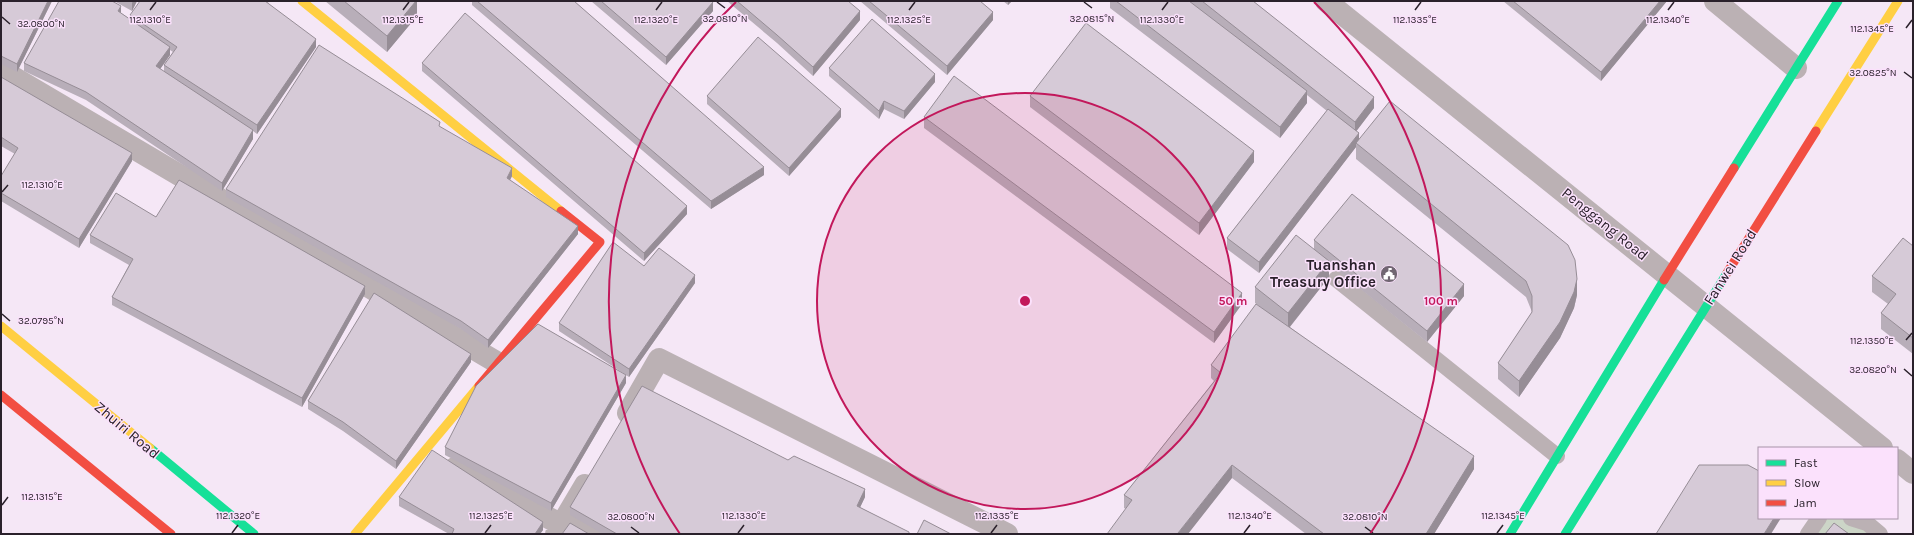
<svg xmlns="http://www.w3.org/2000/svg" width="1914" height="535" font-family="Karla,sans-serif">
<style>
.green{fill:#ccd5c7}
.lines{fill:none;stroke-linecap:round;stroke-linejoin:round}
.lane{stroke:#bbb1b4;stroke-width:16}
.street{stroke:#bbb1b4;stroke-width:22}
.fast{stroke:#16e098;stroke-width:9}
.slow{stroke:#ffcf43;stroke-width:9}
.jam{stroke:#f24e42;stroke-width:9}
.wall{fill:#b8aeb9;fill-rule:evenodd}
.shaded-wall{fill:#968d96}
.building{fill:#d6cad7;stroke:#968d96}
.ticks{fill:none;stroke:#2a212b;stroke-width:1.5}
.ring{fill:none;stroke:#c2185b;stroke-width:2}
.labels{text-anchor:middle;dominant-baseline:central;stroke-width:3;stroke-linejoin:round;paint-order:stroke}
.street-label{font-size:15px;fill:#2a212b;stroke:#fbe1fc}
.poi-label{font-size:15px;font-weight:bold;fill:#2a212b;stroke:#fbe1fc;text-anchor:end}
.ticks-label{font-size:10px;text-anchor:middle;fill:#2a212b;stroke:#fbe1fc;stroke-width:3;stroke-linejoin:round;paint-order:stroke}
.centre{fill:#c2185b;stroke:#fbe1fc;stroke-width:2}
.ring-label{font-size:12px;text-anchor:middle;font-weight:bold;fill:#c2185b;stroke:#fbe1fc;stroke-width:3;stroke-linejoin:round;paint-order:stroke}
</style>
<rect width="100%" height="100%" fill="#f5e7f6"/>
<path class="green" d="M 1819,518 L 1851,518 L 1880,534 L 1808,534 Z"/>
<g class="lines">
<path class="lane" d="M 1336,279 L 1557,456
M 1851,518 L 1867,523 L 1880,534
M 1808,534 L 1819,518"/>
<path class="street" d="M 1326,1 L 1882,448
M 1715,1 L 1796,68
M 1,70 L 498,363
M 628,413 L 659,359 L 1007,534
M 1897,460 L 1913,473
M 455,468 L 562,525 L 574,524 L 592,534
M 556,534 L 585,485"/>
<path class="fast" d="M 1734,168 L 1838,1
M 150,448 L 254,534
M 1510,534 L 1664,280
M 1565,534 L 1727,273"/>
<path class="slow" d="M 302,1 L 561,211
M 1816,131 L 1898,1
M 1,326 L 150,448
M 355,534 L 479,386"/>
<path class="jam" d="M 1727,273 L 1816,131
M 1664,280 L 1734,168
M 479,386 L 600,242 L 561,211
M 1,395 L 171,534"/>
</g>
<path class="wall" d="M 1,1 L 52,1 L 17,72 L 1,64 Z
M 114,1 L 137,1 L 132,11 Z
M 269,1 L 268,3 L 316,47 L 257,134 L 253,131 L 253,139 L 222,191 L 86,100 L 24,71 L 24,63 L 121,13 L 130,19 L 130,15 ZM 170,50 L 173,52 L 164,65 L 164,72 L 160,69 L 170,55 Z
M 325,1 L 417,1 L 417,16 L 387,52 Z
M 472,1 L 574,1 L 764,175 L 711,209 L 472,5 Z
M 591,1 L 711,1 L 713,11 L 666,65 Z
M 727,1 L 848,1 L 860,20 L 813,76 L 777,43 Z
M 860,1 L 980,1 L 993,20 L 947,75 Z
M 1003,1 L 1012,1 L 1008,5 Z
M 1110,1 L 1253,1 L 1374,108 L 1356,131 L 1359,140 L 1577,295 L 1574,308 L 1560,338 L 1519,397 L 1498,379 L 1498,363 L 1532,312 L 1526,297 L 1356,159 L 1356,147 L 1259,273 L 1227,249 L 1227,238 L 1327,111 L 1307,95 L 1307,103 L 1280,138 L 1110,8 Z
M 1503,1 L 1667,1 L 1601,81 Z
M 422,63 L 687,214 L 644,261 L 422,71 Z
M 829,68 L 935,82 L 904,119 L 884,109 L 879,119 L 829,76 Z
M 1,77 L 132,161 L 79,248 L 1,201 L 1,176 L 15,154 L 1,146 Z
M 707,96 L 841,117 L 789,176 L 707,104 Z
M 1030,96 L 1254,162 L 1199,235 L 1030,107 Z
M 924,117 L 1242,304 L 1214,343 L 924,128 Z
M 440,127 L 512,176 L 510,180 L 578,234 L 488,348 L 461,329 L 226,197 L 226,189 Z
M 156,217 L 365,294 L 302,407 L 112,305 L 112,297 L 129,265 L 90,243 L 90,235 Z
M 1314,240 L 1464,296 L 1427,342 L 1329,264 L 1329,277 L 1290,327 L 1474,469 L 1434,534 L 1306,534 L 1232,478 L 1126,509 L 1124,508 L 1124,495 L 1214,381 L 1211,378 L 1211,365 L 1264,310 L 1255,303 L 1255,287 L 1314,249 Z
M 1913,246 L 1913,354 L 1881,329 L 1881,313 L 1888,304 L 1872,292 L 1872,276 Z
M 644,266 L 695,283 L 629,377 L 559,331 L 559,323 Z
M 471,362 L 396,469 L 343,431 L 308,409 L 308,401 Z
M 626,383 L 551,511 L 445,455 L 445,447 Z
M 788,460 L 865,497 L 860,507 L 909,534 L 603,534 L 570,515 L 570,507 Z
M 399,497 L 543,530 L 540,534 L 449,534 L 399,506 Z"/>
<path class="shaded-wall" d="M 48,1 L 52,1 L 17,72 L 17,64 Z
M 133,1 L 137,1 L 132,11 L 132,3 Z
M 416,1 L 417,1 L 417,16 L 387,52 L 387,36 Z
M 1008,1 L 1012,1 L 1008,5 Z
M 1660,1 L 1667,1 L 1601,81 L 1601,72 Z
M 713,2 L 713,11 L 666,65 L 666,57 Z
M 121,6 L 121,14 L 118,11 Z
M 860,11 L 860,20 L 813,76 L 813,67 Z
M 993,12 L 993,20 L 947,75 L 947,66 Z
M 316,39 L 316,47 L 257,134 L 257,125 Z
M 170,47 L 170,55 L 156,75 L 156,66 Z
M 935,74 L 935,82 L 904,119 L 904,111 Z
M 1307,91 L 1307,103 L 1280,138 L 1280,127 Z
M 1374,97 L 1374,108 L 1355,133 L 1355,122 Z
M 884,101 L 884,109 L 879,119 L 879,111 Z
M 841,109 L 841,117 L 789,176 L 789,168 Z
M 253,130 L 253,139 L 222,191 L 222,183 Z
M 1359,133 L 1359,144 L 1356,143 L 1356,147 L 1259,273 L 1259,262 Z
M 1254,151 L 1254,162 L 1199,235 L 1199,223 Z
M 132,153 L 132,161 L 79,248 L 79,239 Z
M 764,167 L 764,175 L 711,209 L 711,201 Z
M 512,168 L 512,176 L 507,186 L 507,178 Z
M 687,206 L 687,214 L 644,261 L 644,253 Z
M 578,226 L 578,234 L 488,348 L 488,340 Z
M 1329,261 L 1329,277 L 1288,329 L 1288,313 Z
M 695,275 L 695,283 L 629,377 L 629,369 Z
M 1577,279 L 1577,295 L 1574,308 L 1560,338 L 1519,397 L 1519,381 Z
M 1464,284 L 1464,296 L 1427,342 L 1427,331 Z
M 365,286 L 365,294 L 302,407 L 302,398 Z
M 1242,293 L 1242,304 L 1214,343 L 1214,332 Z
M 471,354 L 471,362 L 396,469 L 396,461 Z
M 626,375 L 626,383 L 551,511 L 551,503 Z
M 1474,456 L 1474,469 L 1434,534 L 1426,534 Z
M 1232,465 L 1232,478 L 1188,534 L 1178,534 L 1178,533 Z
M 865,489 L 865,497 L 857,514 L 857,506 Z
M 1774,518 L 1781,518 L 1771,534 L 1764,534 Z
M 543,522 L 543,530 L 540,534 L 535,534 Z"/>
<path class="building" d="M 1,1 L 48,1 L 17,64 L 1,56 Z
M 59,1 L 112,1 L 121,6 L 118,11 L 170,47 L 156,66 L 253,130 L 222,183 L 86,92 L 24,63 Z
M 140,1 L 265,1 L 316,39 L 257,125 L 164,65 L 177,47 L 130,15 Z
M 344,1 L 416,1 L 387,36 Z
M 477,1 L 574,1 L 764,167 L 711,201 Z
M 601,1 L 711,1 L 713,2 L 666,57 Z
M 737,1 L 848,1 L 860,11 L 813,67 L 777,35 Z
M 869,1 L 980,1 L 993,12 L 947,66 Z
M 1116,1 L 1189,1 L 1307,91 L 1280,127 Z
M 1202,1 L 1253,1 L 1374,97 L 1355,122 Z
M 1513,1 L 1660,1 L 1601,72 Z
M 465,13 L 687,206 L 644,253 L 422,63 Z
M 872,19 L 935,74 L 904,111 L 884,101 L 879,111 L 829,68 Z
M 1086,23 L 1254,151 L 1199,223 L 1030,96 Z
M 758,37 L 841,109 L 789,168 L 707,96 Z
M 319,45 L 440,122 L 439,126 L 512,168 L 507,178 L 578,226 L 488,340 L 461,321 L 226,189 Z
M 954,76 L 1242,293 L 1214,332 L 924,117 Z
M 1,77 L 132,153 L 79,239 L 1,193 L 1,176 L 18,148 L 1,137 Z
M 1390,101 L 1568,245 L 1575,260 L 1577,279 L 1574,292 L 1560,322 L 1519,381 L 1498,363 L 1532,312 L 1532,296 L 1526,281 L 1356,143 Z
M 1328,109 L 1359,133 L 1259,262 L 1227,238 Z
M 179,180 L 365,286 L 302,398 L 112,297 L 133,259 L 90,235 L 116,193 L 156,217 Z
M 1352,194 L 1464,284 L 1427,331 L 1314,240 Z
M 1296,235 L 1329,261 L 1288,313 L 1255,287 Z
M 1903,238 L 1913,246 L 1913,338 L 1881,313 L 1896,294 L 1872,276 Z
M 613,242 L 644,266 L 659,248 L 695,275 L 629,369 L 559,323 Z
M 374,293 L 471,354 L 396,461 L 343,422 L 308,401 Z
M 1256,304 L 1474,456 L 1426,534 L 1324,534 L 1232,465 L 1178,533 L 1180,534 L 1107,534 L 1132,500 L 1124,495 L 1221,373 L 1211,365 Z
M 538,324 L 626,375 L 551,503 L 445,447 L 476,386 Z
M 642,386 L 788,460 L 794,456 L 865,489 L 857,506 L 909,532 L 909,534 L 617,534 L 570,507 Z
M 432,450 L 543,522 L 535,534 L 452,534 L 454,529 L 399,497 Z
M 1699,465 L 1748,465 L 1759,471 L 1759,518 L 1774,518 L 1764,534 L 1656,534 Z
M 924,520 L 951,534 L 917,534 Z
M 570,523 L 589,534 L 562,534 Z
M 1834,523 L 1849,534 L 1825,534 Z"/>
<path class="ticks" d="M 717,2 L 725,8M 1084,2 L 1092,8M 150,10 L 156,2M 403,10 L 409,2M 656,10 L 662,2M 909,10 L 915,2M 1162,10 L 1168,2M 1415,10 L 1421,2M 1668,10 L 1674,2M 2,17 L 10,24M 1906,28 L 1912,20M 1904,72 L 1912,78M 2,192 L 8,185M 2,314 L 10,321M 1906,340 L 1912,333M 1904,369 L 1912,376M 2,505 L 8,497M 631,527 L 639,533M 1365,527 L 1373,533M 232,533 L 238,525M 485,533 L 491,525M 738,533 L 744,525M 991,533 L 997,525M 1244,533 L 1250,525M 1497,533 L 1503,525"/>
<circle cx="1025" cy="301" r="208" fill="#c2185b" fill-opacity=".12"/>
<g class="ring">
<circle cx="1025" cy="301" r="208"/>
<path d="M680 534A416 416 0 0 1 736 2M1314 2A416 416 0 0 1 1370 534"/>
</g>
<defs>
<symbol id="civic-disc" viewBox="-11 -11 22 22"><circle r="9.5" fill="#716672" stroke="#fbe1fc"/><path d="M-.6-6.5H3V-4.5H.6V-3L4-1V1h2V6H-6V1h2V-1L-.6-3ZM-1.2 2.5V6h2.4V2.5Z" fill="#fff"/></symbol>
</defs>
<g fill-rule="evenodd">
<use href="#civic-disc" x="1379" y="264" width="20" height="20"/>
</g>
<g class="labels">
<g class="street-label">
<text transform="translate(1605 224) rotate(39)">Penggang Road</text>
<text transform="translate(1730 267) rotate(-58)">Fanwei Road</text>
<text transform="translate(127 430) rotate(40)">Zhuiri Road</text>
</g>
<g class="poi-label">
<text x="1376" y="265">Tuanshan<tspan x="1376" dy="17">Treasury Office</tspan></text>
</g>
</g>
<g class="ticks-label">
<text x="1092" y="22">32.0815°N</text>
<text x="725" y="22">32.0810°N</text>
<text x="150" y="23">112.1310°E</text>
<text x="403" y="23">112.1315°E</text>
<text x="656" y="23">112.1320°E</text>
<text x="909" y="23">112.1325°E</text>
<text x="1162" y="23">112.1330°E</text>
<text x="1415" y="23">112.1335°E</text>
<text x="1668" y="23">112.1340°E</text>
<text x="41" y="27">32.0800°N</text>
<text x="1872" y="32">112.1345°E</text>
<text x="1873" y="76">32.0825°N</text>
<text x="42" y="188">112.1310°E</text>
<text x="41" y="324">32.0795°N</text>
<text x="1872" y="344">112.1350°E</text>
<text x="1873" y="373">32.0820°N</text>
<text x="42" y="500">112.1315°E</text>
<text x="238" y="519">112.1320°E</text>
<text x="491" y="519">112.1325°E</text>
<text x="744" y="519">112.1330°E</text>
<text x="997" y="519">112.1335°E</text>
<text x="1250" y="519">112.1340°E</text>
<text x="1503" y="519">112.1345°E</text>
<text x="631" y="520">32.0800°N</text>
<text x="1365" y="520">32.0810°N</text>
</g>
<circle cx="1025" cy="301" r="6" class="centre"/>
<g class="ring-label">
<text x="1233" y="305">50 m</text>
<text x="1441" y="305">100 m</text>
</g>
<rect width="1914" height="535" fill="none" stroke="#2a212b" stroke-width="4"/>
<rect x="1758" y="447" width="140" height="72" fill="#fbe1fc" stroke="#a794a8"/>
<rect x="1766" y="460" width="20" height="6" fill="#16e098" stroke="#a794a8"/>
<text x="1794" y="467" font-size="12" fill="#2a212b">Fast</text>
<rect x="1766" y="480" width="20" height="6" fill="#ffcf43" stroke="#a794a8"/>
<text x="1794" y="487" font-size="12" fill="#2a212b">Slow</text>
<rect x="1766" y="500" width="20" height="6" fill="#f24e42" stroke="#a794a8"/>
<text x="1794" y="507" font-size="12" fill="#2a212b">Jam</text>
</svg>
